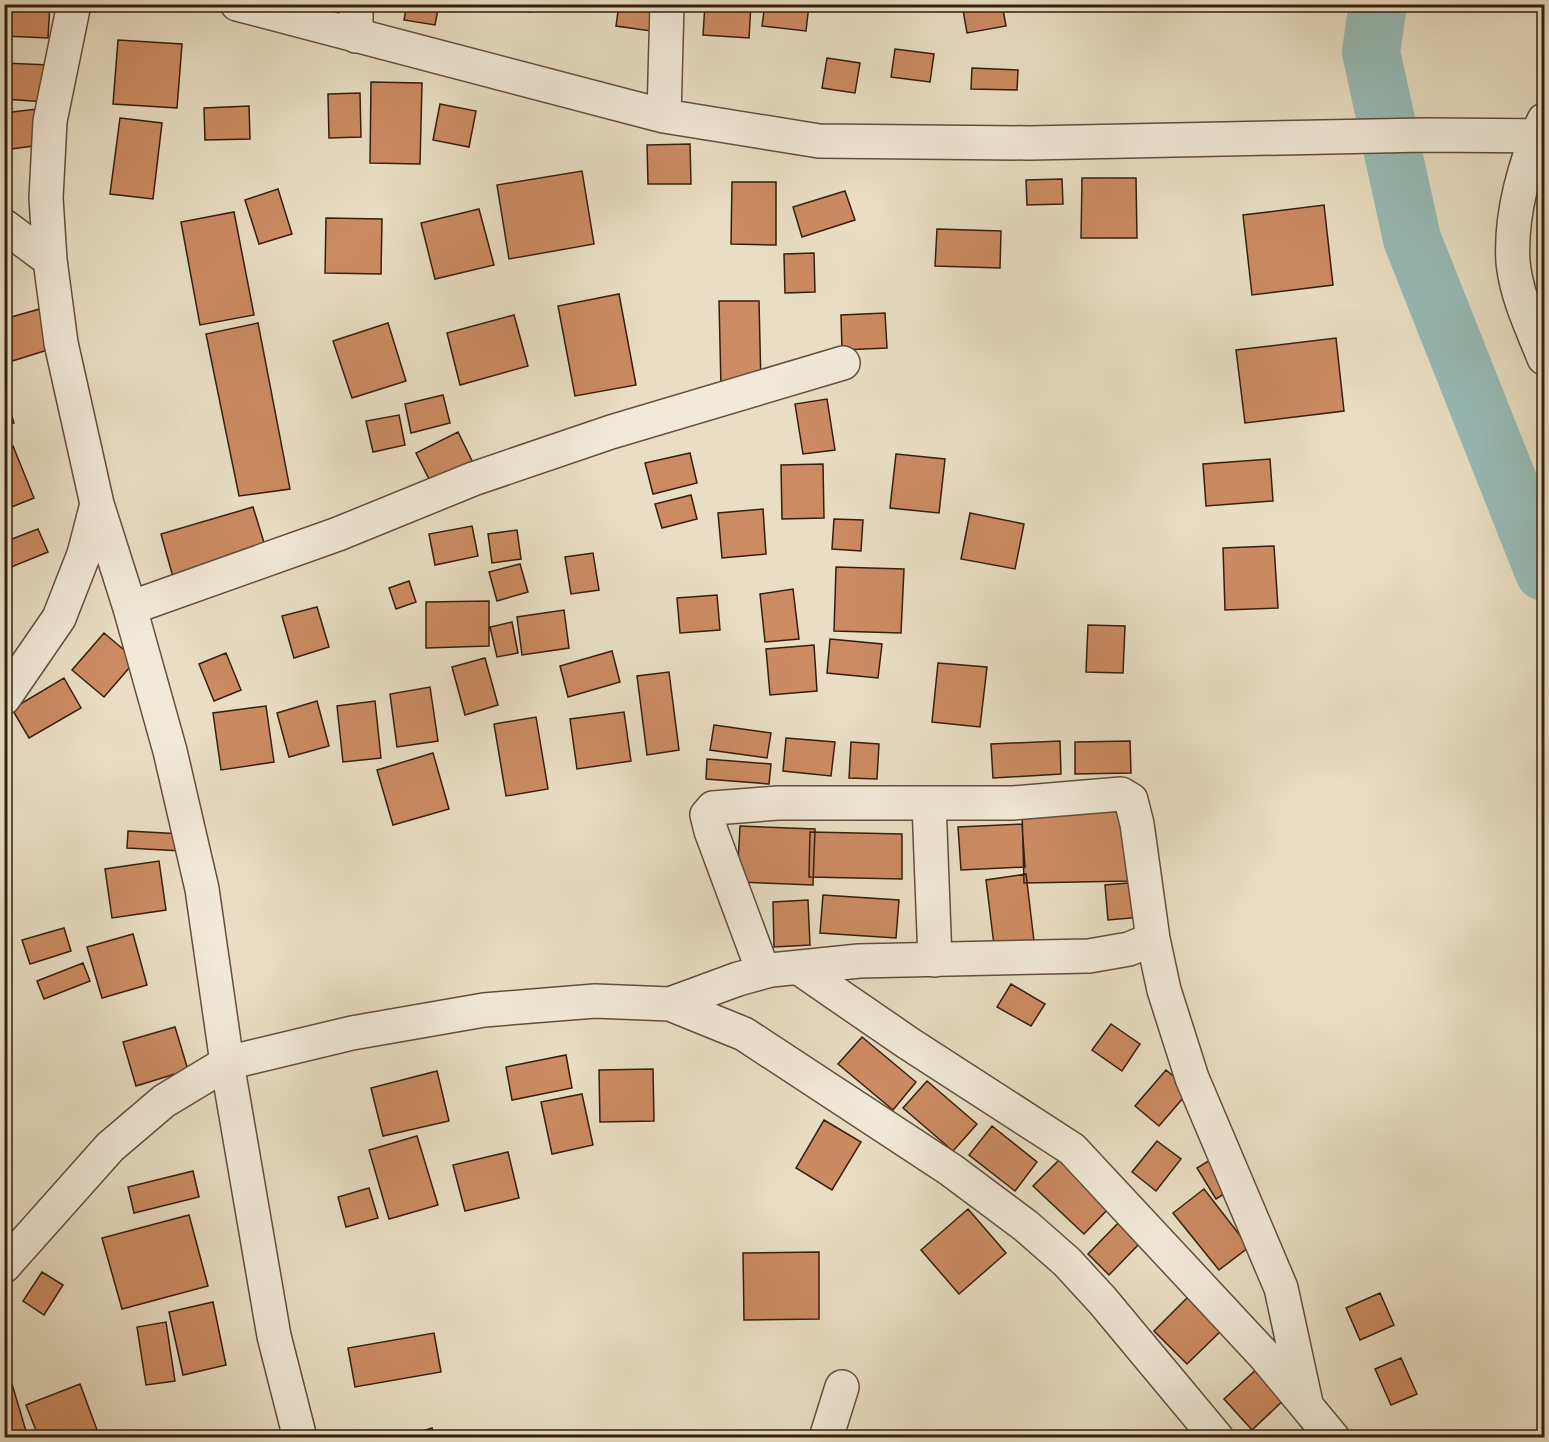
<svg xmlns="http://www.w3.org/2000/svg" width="1549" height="1442" font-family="Alegreya,serif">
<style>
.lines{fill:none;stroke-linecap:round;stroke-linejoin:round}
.river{stroke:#97bcb7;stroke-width:58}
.building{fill:#cc8b62;stroke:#361e0f;stroke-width:1.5}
.minor-casing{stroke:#634e3c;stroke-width:36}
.minor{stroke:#f1ead8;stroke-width:33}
</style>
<rect width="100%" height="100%" fill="#e9dec3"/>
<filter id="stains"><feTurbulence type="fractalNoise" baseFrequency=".00333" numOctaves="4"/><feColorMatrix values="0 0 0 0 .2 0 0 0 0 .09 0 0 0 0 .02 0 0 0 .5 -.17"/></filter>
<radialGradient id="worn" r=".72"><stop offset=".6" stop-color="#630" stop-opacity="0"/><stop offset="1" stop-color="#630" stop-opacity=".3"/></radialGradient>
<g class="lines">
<path class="river" d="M 1378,4 L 1371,52 L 1412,239 L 1544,572"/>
</g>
<path class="building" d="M 4,4 L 50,4 L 48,38 L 4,36 Z
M 407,4 L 439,4 L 435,25 L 404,20 Z
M 503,4 L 531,4 L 531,12 L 503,9 Z
M 619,4 L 655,4 L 651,31 L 616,26 Z
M 705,4 L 751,4 L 749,38 L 703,35 Z
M 765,4 L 809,5 L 806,31 L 762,26 Z
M 962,4 L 1002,4 L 1006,26 L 967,33 Z
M 118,40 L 182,44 L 177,108 L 113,104 Z
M 895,49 L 934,54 L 930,82 L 891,77 Z
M 827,58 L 860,63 L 855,93 L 822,88 Z
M 4,63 L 49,65 L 47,102 L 4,99 Z
M 972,68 L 1018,70 L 1017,90 L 971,89 Z
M 371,82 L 422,83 L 420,164 L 370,163 Z
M 360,93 L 361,137 L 329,138 L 328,94 Z
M 440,104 L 476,111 L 469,147 L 433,140 Z
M 249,106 L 250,139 L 205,140 L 204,108 Z
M 37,109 L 41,145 L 4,150 L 4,113 Z
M 120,118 L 162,123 L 153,199 L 110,194 Z
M 690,144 L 691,184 L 648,184 L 647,145 Z
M 582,171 L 594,244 L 509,259 L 497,185 Z
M 1082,178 L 1136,178 L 1137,238 L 1081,238 Z
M 1062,179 L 1063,204 L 1027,205 L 1026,180 Z
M 732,182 L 776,182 L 776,245 L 731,244 Z
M 278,189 L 292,234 L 259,244 L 245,200 Z
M 845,191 L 855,220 L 802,237 L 793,207 Z
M 1324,205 L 1333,285 L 1252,295 L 1243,215 Z
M 479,209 L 494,265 L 435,279 L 421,223 Z
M 234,212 L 254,315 L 200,325 L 181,222 Z
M 326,218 L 382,219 L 381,274 L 325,273 Z
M 937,229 L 1001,231 L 1000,268 L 935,266 Z
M 814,253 L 815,292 L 785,293 L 784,254 Z
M 619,294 L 636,385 L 575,396 L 558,306 Z
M 719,301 L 759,301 L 761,387 L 721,388 Z
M 43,308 L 54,348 L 6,363 L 4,319 Z
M 885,313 L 887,348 L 842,350 L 841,315 Z
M 514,315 L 528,366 L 460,385 L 447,333 Z
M 258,323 L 290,489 L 239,496 L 206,334 Z
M 388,323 L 406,381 L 352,398 L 333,341 Z
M 1336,338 L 1344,411 L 1245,423 L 1236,350 Z
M 4,392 L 14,423 L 4,425 Z
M 443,395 L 450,423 L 411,433 L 405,404 Z
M 827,399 L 835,450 L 803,454 L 795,404 Z
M 399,415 L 405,445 L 373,452 L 366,421 Z
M 458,432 L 476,469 L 434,489 L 416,453 Z
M 13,446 L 34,498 L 4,510 L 4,449 Z
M 690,453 L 697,483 L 653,494 L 645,463 Z
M 896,454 L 945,459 L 939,513 L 890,508 Z
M 1270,459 L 1273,501 L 1206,506 L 1203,464 Z
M 823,464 L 824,518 L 782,519 L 781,465 Z
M 691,495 L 697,519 L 662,528 L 655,504 Z
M 253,507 L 266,549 L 173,577 L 161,534 Z
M 763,509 L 766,554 L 722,558 L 718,513 Z
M 970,513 L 1024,524 L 1015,569 L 961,559 Z
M 834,519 L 863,520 L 861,551 L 832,549 Z
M 472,526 L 478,556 L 435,565 L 429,534 Z
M 38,529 L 48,552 L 4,570 L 4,542 Z
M 517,530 L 521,559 L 492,563 L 488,534 Z
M 1274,546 L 1278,608 L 1225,610 L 1223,548 Z
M 593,553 L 599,590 L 571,594 L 565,557 Z
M 520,564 L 528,592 L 497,601 L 489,572 Z
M 836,567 L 904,569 L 901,633 L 834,631 Z
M 409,581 L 416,602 L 396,609 L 389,588 Z
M 793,589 L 799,639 L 765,642 L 760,594 Z
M 717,595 L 720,630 L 680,633 L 677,598 Z
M 489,601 L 489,646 L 426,648 L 426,602 Z
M 317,607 L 329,647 L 294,658 L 282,616 Z
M 564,610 L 569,648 L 522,655 L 517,617 Z
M 512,622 L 518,653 L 497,657 L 490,627 Z
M 1088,625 L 1125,626 L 1123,673 L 1086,672 Z
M 104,633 L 136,660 L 104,697 L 72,670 Z
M 830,639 L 882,644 L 878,678 L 827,673 Z
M 814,645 L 817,691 L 770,695 L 766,649 Z
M 612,651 L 620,682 L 568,697 L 560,666 Z
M 226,653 L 241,690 L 214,701 L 199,664 Z
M 485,658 L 498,705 L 465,715 L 452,667 Z
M 938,663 L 987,667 L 980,727 L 932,722 Z
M 669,672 L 679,750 L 647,755 L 637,676 Z
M 64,678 L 81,708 L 29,738 L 12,709 Z
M 430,687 L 438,741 L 397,747 L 390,694 Z
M 317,701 L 329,746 L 289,757 L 277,713 Z
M 375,701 L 381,758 L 343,762 L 337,706 Z
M 266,706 L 274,762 L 221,770 L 213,713 Z
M 624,712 L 631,761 L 577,769 L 570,719 Z
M 536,717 L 548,789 L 506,796 L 494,724 Z
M 714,725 L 771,733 L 767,758 L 710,750 Z
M 786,738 L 835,742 L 831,776 L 783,771 Z
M 1060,741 L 1061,774 L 993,778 L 991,744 Z
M 1130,741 L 1131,773 L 1075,774 L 1075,742 Z
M 851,742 L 879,744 L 877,779 L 849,778 Z
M 433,753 L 449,809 L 393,825 L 377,770 Z
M 707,759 L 771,764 L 769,784 L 706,779 Z
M 1130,808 L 1131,881 L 1024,883 L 1022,810 Z
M 1022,824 L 1025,867 L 961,870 L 958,827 Z
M 740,826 L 815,829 L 813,885 L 737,882 Z
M 128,831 L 183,834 L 182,851 L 127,848 Z
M 810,832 L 902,834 L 902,879 L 809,877 Z
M 159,861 L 166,910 L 112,918 L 105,869 Z
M 1026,874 L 1034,941 L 994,945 L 986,880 Z
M 1140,882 L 1142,917 L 1108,920 L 1105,885 Z
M 823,895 L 899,900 L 896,938 L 820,933 Z
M 808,900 L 810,945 L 774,947 L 773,902 Z
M 64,928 L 71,951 L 30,964 L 22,940 Z
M 133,934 L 147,985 L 102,998 L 87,947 Z
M 83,963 L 90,981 L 44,999 L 37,981 Z
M 1011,984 L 1045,1004 L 1031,1026 L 997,1007 Z
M 1111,1024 L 1140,1044 L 1122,1071 L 1092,1050 Z
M 175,1027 L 188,1070 L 136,1086 L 123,1042 Z
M 862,1037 L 916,1082 L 893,1110 L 838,1064 Z
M 566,1055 L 572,1088 L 512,1100 L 506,1067 Z
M 653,1069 L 654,1121 L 600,1122 L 599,1070 Z
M 1166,1070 L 1190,1090 L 1159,1126 L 1135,1106 Z
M 437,1071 L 449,1121 L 383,1136 L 371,1088 Z
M 927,1081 L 977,1124 L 953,1151 L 903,1108 Z
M 582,1094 L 593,1145 L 552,1154 L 541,1102 Z
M 824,1120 L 861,1142 L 832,1190 L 796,1168 Z
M 992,1126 L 1037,1162 L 1015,1191 L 969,1155 Z
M 417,1136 L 438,1205 L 389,1219 L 369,1150 Z
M 1157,1141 L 1181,1159 L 1156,1191 L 1132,1172 Z
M 508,1152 L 519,1198 L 465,1211 L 453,1165 Z
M 1215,1157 L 1234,1188 L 1216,1199 L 1197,1168 Z
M 1061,1158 L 1111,1206 L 1084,1234 L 1033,1186 Z
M 193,1171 L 199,1197 L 134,1213 L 128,1187 Z
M 369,1188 L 378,1218 L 346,1227 L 338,1197 Z
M 1204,1189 L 1249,1247 L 1219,1270 L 1173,1213 Z
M 968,1209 L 1006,1253 L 959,1294 L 921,1250 Z
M 189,1215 L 208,1286 L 122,1309 L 102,1238 Z
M 1122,1219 L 1143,1240 L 1109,1275 L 1088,1254 Z
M 819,1252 L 819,1319 L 744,1320 L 743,1253 Z
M 42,1272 L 63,1285 L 44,1315 L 23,1301 Z
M 1380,1293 L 1394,1325 L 1360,1340 L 1346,1308 Z
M 1189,1296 L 1223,1329 L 1187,1364 L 1154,1331 Z
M 213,1302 L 226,1365 L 183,1375 L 169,1312 Z
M 166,1322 L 175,1381 L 146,1385 L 137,1327 Z
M 434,1333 L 441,1372 L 355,1387 L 348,1348 Z
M 1401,1358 L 1417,1394 L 1391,1405 L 1375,1369 Z
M 1260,1366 L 1288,1396 L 1252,1430 L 1224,1399 Z
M 12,1384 L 28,1438 L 4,1438 L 4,1386 Z
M 80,1384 L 100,1438 L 39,1438 L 26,1405 Z
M 432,1428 L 435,1438 L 401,1438 Z"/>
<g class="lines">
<defs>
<path id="minor" d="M 74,4 L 50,121 L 46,198 L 50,260 L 61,343 L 97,504 L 130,608 L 170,751 L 202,889 L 227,1063 L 274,1336 L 300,1438
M 237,4 L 664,116 L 819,141 L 1030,143 L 1424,135 L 1544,136
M 356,36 L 356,4
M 664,116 L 667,4
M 1544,120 C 1525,162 1510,215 1513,262 C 1516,295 1532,328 1544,358
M 4,226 L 50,260
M 130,608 L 338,534 L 473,479 L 611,432 L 843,363
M 4,698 L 59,618 L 84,554 L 97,504
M 929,803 L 935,960
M 1153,939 L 1164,990 L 1192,1078 L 1281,1288 L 1306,1403
M 799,968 L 908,1043 L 1072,1149 L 1264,1355 L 1333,1438
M 670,1004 L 738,979 L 771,970 L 859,961 L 1089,956 L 1129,949 L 1153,939 L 1137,824 L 1131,800 L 1121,794 L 1013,803 L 778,803 L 713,808 L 707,815 L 711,831 L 763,971
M 4,1266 L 110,1147 L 164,1101 L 227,1063 L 352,1033 L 484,1010 L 595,1001 L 670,1004 L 744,1034 L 951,1170 L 1026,1226 L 1067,1262 L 1102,1300 L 1217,1438
M 826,1438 L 842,1387"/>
</defs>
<use href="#minor" class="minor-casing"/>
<use href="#minor" class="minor"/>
</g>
<rect width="1549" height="1442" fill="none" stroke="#e9dec3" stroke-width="24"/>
<rect x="6" y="6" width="1537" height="1430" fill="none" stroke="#361e0f" stroke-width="3"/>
<rect x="12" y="12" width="1525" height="1418" fill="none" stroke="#361e0f" stroke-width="1.5"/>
<rect width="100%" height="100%" filter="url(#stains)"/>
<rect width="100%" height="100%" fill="url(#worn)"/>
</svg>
